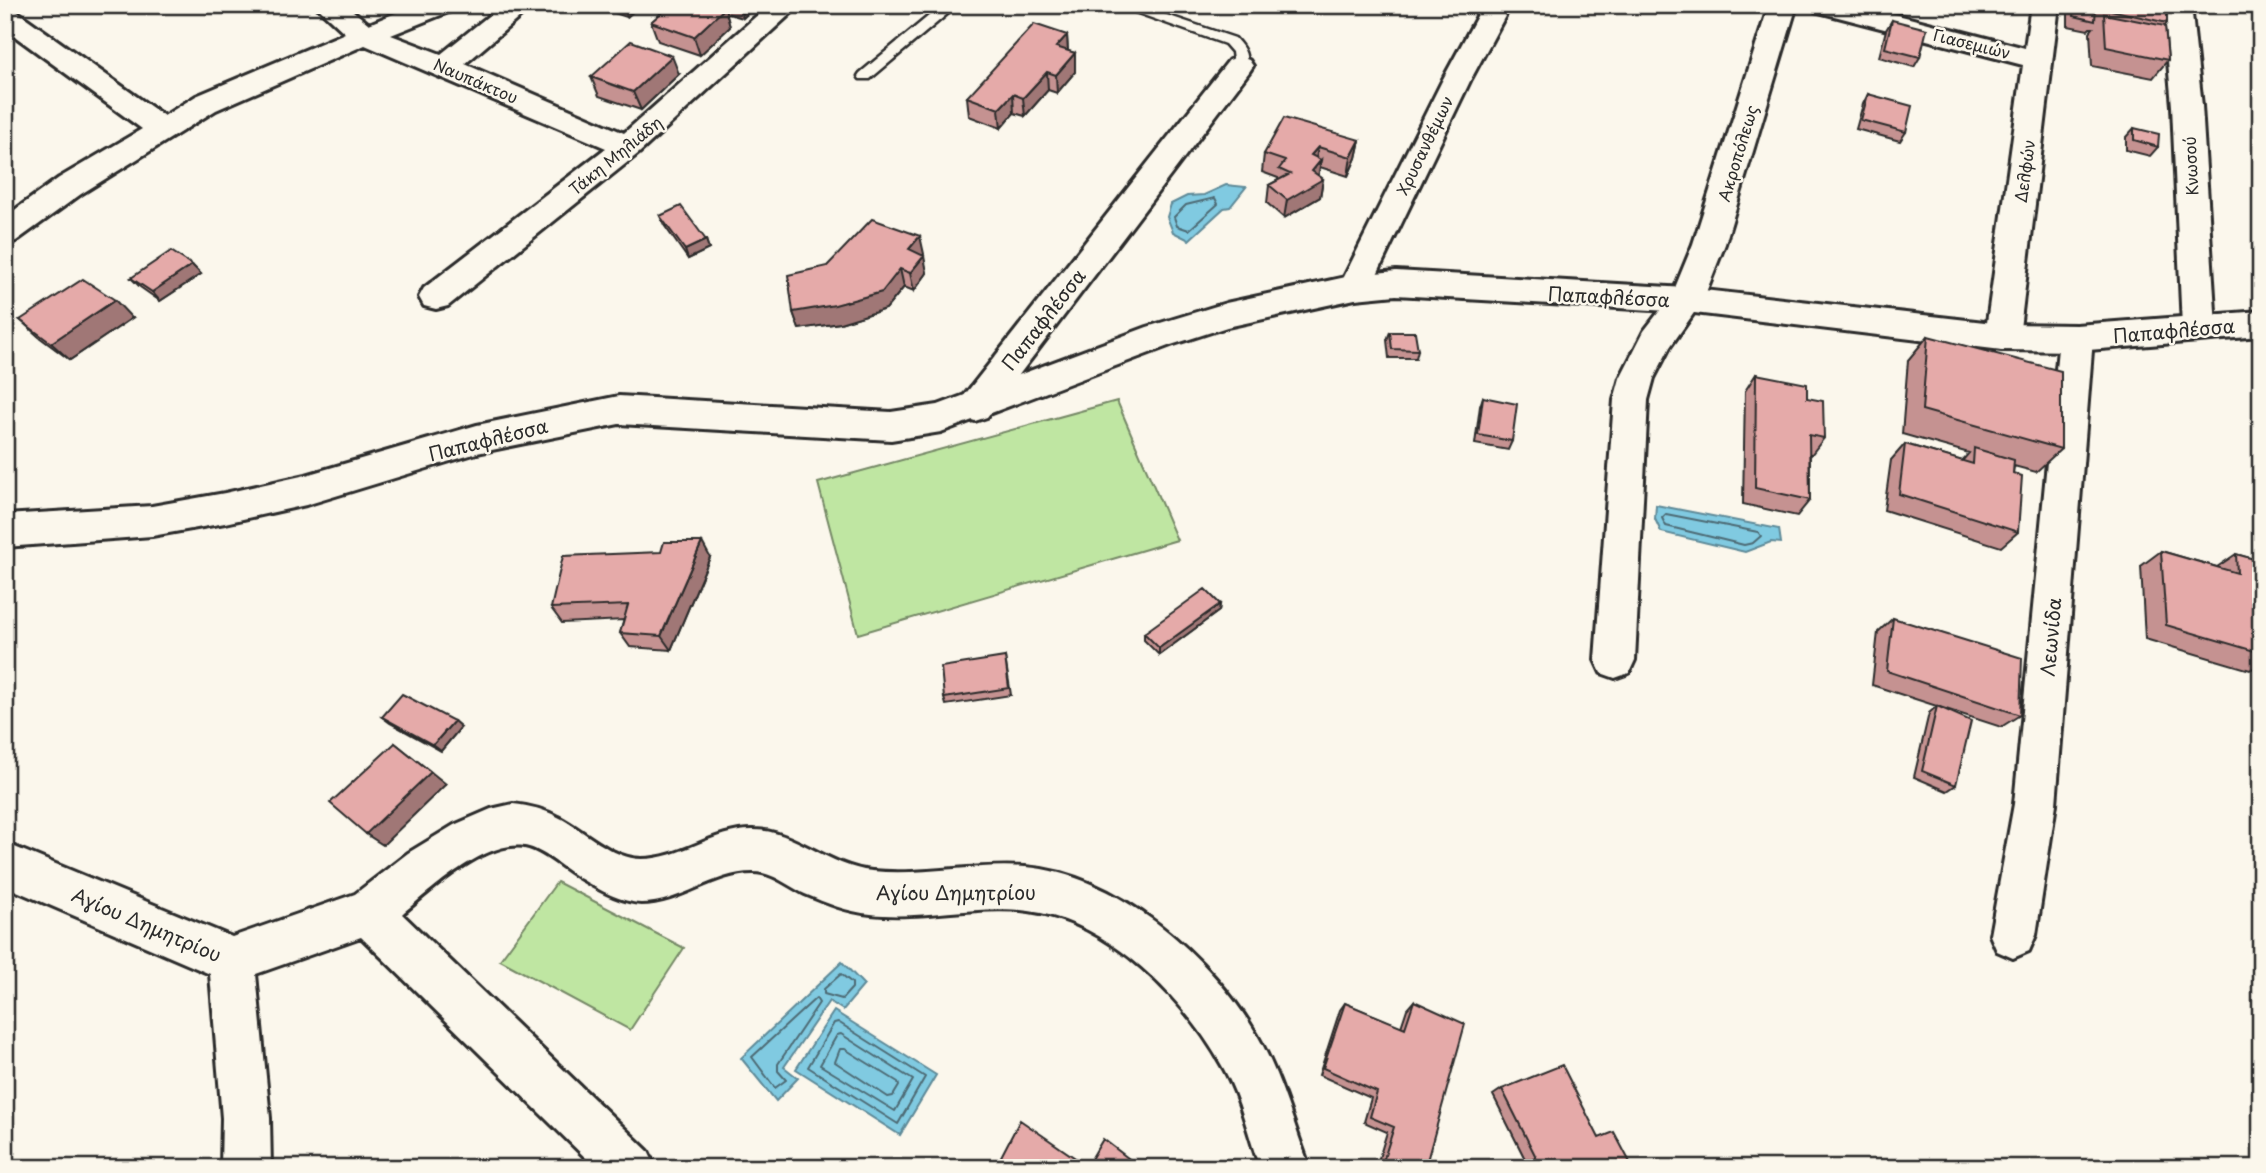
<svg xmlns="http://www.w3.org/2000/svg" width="2266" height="1173" font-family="'Playpen Sans',sans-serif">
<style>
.green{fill:#bfe6a2;stroke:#758866;stroke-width:2}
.water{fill:#80cae1;stroke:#5e8a98;stroke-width:2}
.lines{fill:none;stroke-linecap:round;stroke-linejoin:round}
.shore{stroke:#4d6b74;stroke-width:2}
.service-casing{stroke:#2b2b2b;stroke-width:5}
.minor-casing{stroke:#2b2b2b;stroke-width:6}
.tertiary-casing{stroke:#2b2b2b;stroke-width:6}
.service{fill:#fbf7ec;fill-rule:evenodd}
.minor{fill:#fbf7ec;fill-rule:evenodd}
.tertiary{fill:#fbf7ec;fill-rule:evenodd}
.wall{fill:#c59291;stroke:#2b2b2b;stroke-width:2}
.shaded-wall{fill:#a07776;stroke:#2b2b2b;stroke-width:2}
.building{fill:#e5aaa9;stroke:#2b2b2b;stroke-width:2}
.labels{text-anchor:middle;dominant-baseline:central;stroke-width:5;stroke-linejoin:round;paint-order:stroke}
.far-street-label{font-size:16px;fill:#2b2b2b;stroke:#fbf7ec}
.street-label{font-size:19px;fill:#2b2b2b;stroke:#fbf7ec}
</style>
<rect width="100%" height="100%" fill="#fbf7ec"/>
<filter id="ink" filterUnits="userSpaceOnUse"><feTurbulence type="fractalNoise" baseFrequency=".0143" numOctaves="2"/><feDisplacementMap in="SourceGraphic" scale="14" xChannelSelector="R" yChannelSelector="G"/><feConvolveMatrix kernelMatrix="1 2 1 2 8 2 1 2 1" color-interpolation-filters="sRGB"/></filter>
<g filter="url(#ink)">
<path class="green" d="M 1117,401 L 1177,540 L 858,634 L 818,483 Z
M 557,882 L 684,948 L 630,1030 L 500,960 Z"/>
<path class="water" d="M 1226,185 L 1246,187 L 1230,207 L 1224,208 L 1189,240 L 1173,232 L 1167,217 L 1171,204 L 1187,196 L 1204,195 Z
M 1656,505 L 1779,529 L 1781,543 L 1771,542 L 1745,552 L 1661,532 L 1655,519 Z
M 842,962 L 864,985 L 843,1010 L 829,1001 L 784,1067 L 798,1078 L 776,1101 L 741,1058 Z
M 834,1011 L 936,1075 L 900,1135 L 796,1069 Z"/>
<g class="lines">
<path class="shore" d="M 1215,198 L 1218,204 L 1189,230 L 1177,226 L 1174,217 L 1186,205 Z
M 1666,514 L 1758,532 L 1761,536 L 1753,543 L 1744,545 L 1666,526 L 1662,518 Z
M 841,974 L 852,983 L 852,988 L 842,999 L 824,994 L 824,989 Z
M 816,998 L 819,1003 L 778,1064 L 778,1071 L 786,1080 L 775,1088 L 752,1057 Z
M 838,1022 L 925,1077 L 898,1124 L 808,1067 L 834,1023 Z
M 841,1034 L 913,1080 L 895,1111 L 820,1065 L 837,1035 Z
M 840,1049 L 845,1049 L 898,1082 L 899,1086 L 893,1096 L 888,1097 L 835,1062 Z"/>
<defs>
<path id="service" d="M 942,5 L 958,5 L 870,79 L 860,79 L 858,76 L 860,73 Z
M 1115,5 L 1137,5 L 1235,38 C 1244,48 1250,56 1244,69 L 1234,69 L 1232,52 L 1225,44 Z"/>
<path id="minor" d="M 315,5 L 346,5 L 369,24 L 415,5 L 455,5 L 451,11 L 391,35 L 441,54 L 502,5 L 534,5 L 465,64 L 624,133 L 769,5 L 800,5 L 639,153 L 448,306 L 436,309 L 424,306 L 419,297 L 424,288 L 606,148 L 365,45 L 216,110 L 81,194 L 16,241 L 5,244 L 5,217 L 59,178 L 142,129 L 5,29 L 5,7 L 15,10 L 164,116 L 196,96 L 345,33 Z
M 1483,5 L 1511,5 L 1471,79 L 1367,295 L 1355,299 L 1343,295 L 1339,287 L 1443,79 Z
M 1769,5 L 1797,5 L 1725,244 L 1703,300 L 1670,347 L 1654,378 L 1648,400 L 1635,660 L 1629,673 L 1615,678 L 1601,673 L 1595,660 L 1614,400 L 1620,378 L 1644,331 L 1672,295 L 1693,244 Z
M 1811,5 L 1859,5 L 2025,48 L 2031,5 L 2059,5 L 2019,337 L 2014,346 L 2002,350 L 1990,346 L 1985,337 L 2023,65 L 1815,11 Z
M 2163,5 L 2191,5 L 2202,106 L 2216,327 L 2211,336 L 2199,340 L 2187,336 L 2182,327 L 2172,106 Z
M 1239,57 L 1249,60 L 1253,66 L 1249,72 L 987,417 L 975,421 L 963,417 L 957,407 L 963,397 L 1229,60 Z
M 2076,325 L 2088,329 L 2093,338 L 2056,804 L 2036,935 L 2029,951 L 2013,958 L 1997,951 L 1990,935 L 2014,804 L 2059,338 L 2064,329 Z
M 513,804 C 530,806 544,809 558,817 C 584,830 612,859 642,859 C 682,859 714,829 754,830 C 794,830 829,867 872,871 C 924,876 974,863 1025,867 C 1118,874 1212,958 1257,1035 C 1281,1076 1293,1124 1310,1168 L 1260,1168 C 1248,1135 1241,1099 1224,1069 C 1185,999 1111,922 1029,911 C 977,904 923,920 871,914 C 848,912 826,903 805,894 C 788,886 773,872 753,872 C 713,872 681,903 641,903 C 622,902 599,890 583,880 C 566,871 547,852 529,847 C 488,836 431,890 402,914 L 648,1151 L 656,1168 L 596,1168 L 361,937 L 256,974 L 270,1118 L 271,1168 L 221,1168 L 222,1118 L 210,974 L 5,886 L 5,843 L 232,937 L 355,894 L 408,853 L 454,825 L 491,809 Z"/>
<path id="tertiary" d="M 1396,271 L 1686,288 L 2002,324 L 2076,325 L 2261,311 L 2261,336 L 2076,351 L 2002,350 L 1686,312 L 1396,295 L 1355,299 L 1227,327 L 1171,345 L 941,432 L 891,440 L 619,424 L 477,453 L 306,505 L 225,523 L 152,536 L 5,547 L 5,515 L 152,506 L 225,493 L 306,475 L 477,425 L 619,396 L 891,412 L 938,405 L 1147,327 L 1226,303 L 1355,275 Z"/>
</defs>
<use href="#service" class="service-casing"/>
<use href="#minor" class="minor-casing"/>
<use href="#tertiary" class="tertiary-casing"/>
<use href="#service" class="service"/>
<use href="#minor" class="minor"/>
<use href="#tertiary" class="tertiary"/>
</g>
<path class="wall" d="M 590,5 L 640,5 L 627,17 Z
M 670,5 L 756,5 L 743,18 L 726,13 L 730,27 L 700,55 L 658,41 L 651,22 Z
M 2068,5 L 2167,5 L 2167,23 L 2165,26 L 2168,60 L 2153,78 L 2092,66 L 2090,32 L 2093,28 L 2090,28 L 2088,30 L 2068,26 Z
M 1892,20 L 1920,57 L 1914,67 L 1879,57 L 1886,30 Z
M 1067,35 L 1068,51 L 1075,53 L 1075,72 L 1057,93 L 1048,90 L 1025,116 L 1014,113 L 1001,128 L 969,116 L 967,97 Z
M 679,74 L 641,110 L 599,96 L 591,77 Z
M 1868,94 L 1906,132 L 1900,141 L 1856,129 L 1863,104 Z
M 2134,128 L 2158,147 L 2150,156 L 2126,150 L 2126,137 Z
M 1360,140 L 1356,158 L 1348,176 L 1320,167 L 1318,175 L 1323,179 L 1320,197 L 1284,218 L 1267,203 L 1269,185 L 1278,180 L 1278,178 L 1262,172 L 1264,154 Z
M 660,216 L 706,240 L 709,249 L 688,259 L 664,225 Z
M 924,254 L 923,255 L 927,273 L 914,291 L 904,287 L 886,309 L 840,323 L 799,329 L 793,312 Z
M 192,265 L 201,274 L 160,301 L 140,287 L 131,278 Z
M 132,318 L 70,360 L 39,337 L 20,320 Z
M 1390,332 L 1418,350 L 1416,358 L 1389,358 L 1387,340 Z
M 1928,336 L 2061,449 L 2036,472 L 2014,466 L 2013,473 L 2018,532 L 2001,547 L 1884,510 L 1891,460 L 1905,444 L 1962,461 L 1969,453 L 1902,434 L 1908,360 Z
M 1756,374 L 1807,398 L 1824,438 L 1811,455 L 1810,454 L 1810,500 L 1797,516 L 1743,504 L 1745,391 Z
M 1483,397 L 1512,441 L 1508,450 L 1475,444 L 1480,406 Z
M 2161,551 L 2217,567 L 2236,554 L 2261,561 L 2261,664 L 2250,670 L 2145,639 L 2141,566 Z
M 710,557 L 671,650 L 630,647 L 620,633 L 624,620 L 562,623 L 551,608 Z
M 1220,604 L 1219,611 L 1159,655 L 1144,640 L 1144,633 Z
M 1893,618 L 2020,715 L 2001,727 L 1872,685 L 1878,632 Z
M 1005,657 L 1011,695 L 946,705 L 944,698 Z
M 1937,706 L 1956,785 L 1947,791 L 1914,777 L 1929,713 Z
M 382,717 L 454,721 L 461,727 L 441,751 L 390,723 Z
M 1414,1001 L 1425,1168 L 1376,1168 L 1387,1132 L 1364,1122 L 1371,1098 L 1319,1075 L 1340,1010 L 1345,1003 L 1401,1027 L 1407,1009 Z
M 1502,1089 L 1599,1138 L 1633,1168 L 1526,1161 L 1493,1095 Z"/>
<path class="shaded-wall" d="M 391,5 L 406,5 L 394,11 Z
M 623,5 L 640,5 L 627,17 Z
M 739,5 L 756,5 L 743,18 Z
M 725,8 L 730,27 L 700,55 L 694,37 Z
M 1067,35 L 1068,54 L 1056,47 Z
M 1075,53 L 1075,72 L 1057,93 L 1056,75 Z
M 672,56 L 679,74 L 641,110 L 633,92 Z
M 1047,72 L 1048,90 L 1025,116 L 1023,98 Z
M 1013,94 L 1014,113 L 1001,128 L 999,109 Z
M 1360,140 L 1356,158 L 1348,176 L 1351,157 Z
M 1318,147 L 1315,166 L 1311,155 Z
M 1321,160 L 1318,178 L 1323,179 L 1320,197 L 1284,218 L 1287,200 Z
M 920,236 L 924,254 L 913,267 L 909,249 Z
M 706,240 L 709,249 L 688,259 L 685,250 Z
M 924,256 L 927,273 L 914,291 L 910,273 Z
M 192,265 L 201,274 L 160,301 L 152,292 Z
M 900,269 L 904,287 L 886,309 L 840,323 L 799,329 L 793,312 Z
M 115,300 L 132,318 L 70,360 L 51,343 Z
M 702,542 L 710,557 L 671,650 L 661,636 Z
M 1220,604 L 1219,611 L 1159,655 L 1159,648 Z
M 454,721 L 461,727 L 441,751 L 433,745 Z
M 395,743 L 446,784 L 383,845 L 366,834 Z"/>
<path class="building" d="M 670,5 L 716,5 L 725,8 L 694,37 L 651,22 Z
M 2075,5 L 2096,5 L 2095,21 L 2074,16 Z
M 2102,5 L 2167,5 L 2167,23 L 2102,8 Z
M 2104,14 L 2165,26 L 2168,60 L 2106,47 Z
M 1892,20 L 1927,29 L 1920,57 L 1885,48 Z
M 1034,24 L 1067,35 L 1056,47 L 1075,53 L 1056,75 L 1047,72 L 1023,98 L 1013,94 L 999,109 L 967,97 Z
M 631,41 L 672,56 L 633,92 L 591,77 Z
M 1868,94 L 1912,106 L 1906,132 L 1861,120 Z
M 1284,118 L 1360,140 L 1351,157 L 1318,147 L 1311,155 L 1321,160 L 1312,171 L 1323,179 L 1287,200 L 1269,185 L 1290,174 L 1279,169 L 1285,161 L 1264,154 Z
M 2134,128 L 2159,134 L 2158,147 L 2134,140 Z
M 681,206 L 706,240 L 685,250 L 660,216 Z
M 872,219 L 920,236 L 909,249 L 924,256 L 910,273 L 900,269 L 882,292 L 835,305 L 793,312 L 788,275 L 827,266 Z
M 171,251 L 192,265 L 152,292 L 131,278 Z
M 83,279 L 115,300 L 51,343 L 20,320 Z
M 1390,332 L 1415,332 L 1418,350 L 1392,349 Z
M 1928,336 L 2061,371 L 2061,449 L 1922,410 Z
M 1756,374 L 1807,384 L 1807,398 L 1823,401 L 1824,438 L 1809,435 L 1810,500 L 1755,488 Z
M 1483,397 L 1517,404 L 1512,441 L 1478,435 Z
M 1905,444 L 1973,464 L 1974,448 L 2014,460 L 2013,473 L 2022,476 L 2018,532 L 1899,494 Z
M 664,542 L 702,542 L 661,636 L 620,633 L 628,605 L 551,608 L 563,556 L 661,552 Z
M 2161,551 L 2237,573 L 2236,554 L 2261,561 L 2261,653 L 2166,625 Z
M 1205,589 L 1220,604 L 1159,648 L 1144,633 Z
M 1893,618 L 2022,658 L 2020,715 L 1887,671 Z
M 1005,657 L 1009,688 L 944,698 L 941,667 Z
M 402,694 L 454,721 L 433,745 L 382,717 Z
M 1937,706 L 1971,721 L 1956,785 L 1922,771 Z
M 395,743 L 431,772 L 366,834 L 330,803 Z
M 1414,1001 L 1465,1024 L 1425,1168 L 1381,1168 L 1394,1127 L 1370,1117 L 1377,1092 L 1323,1068 L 1345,1003 L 1405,1028 Z
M 1562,1065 L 1599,1138 L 1614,1132 L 1633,1168 L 1512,1168 L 1536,1157 L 1502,1089 Z
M 1020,1120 L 1087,1166 L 1103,1139 L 1141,1168 L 995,1168 Z"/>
</g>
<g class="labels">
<g class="far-street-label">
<text transform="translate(1972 43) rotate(14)">Γιασεμιών</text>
<text transform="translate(476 80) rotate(23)">Ναυπάκτου</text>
<text transform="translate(1424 145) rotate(-64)">Χρυσανθέμων</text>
<text transform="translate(1737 153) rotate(-73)">Ακροπόλεως</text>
<text transform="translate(615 155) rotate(-39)">Τάκη Μηλιάδη</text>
<text transform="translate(2190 166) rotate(-93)">Κνωσού</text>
<text transform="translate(2024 171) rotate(-82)">Δελφών</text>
</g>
<g class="street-label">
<text transform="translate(1609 296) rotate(3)">Παπαφλέσσα</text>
<text transform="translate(1043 319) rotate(-52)">Παπαφλέσσα</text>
<text transform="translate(2174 330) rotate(-5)">Παπαφλέσσα</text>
<text transform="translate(488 439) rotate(-14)">Παπαφλέσσα</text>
<text transform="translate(2050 637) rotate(-85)">Λεωνίδα</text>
<text x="956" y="892">Αγίου Δημητρίου</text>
<text transform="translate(147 924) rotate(23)">Αγίου Δημητρίου</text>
</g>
</g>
<rect width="2266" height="1173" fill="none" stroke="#fbf7ec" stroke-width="28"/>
<rect x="14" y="14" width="2238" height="1145" fill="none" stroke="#2b2b2b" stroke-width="2.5" filter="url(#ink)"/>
</svg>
